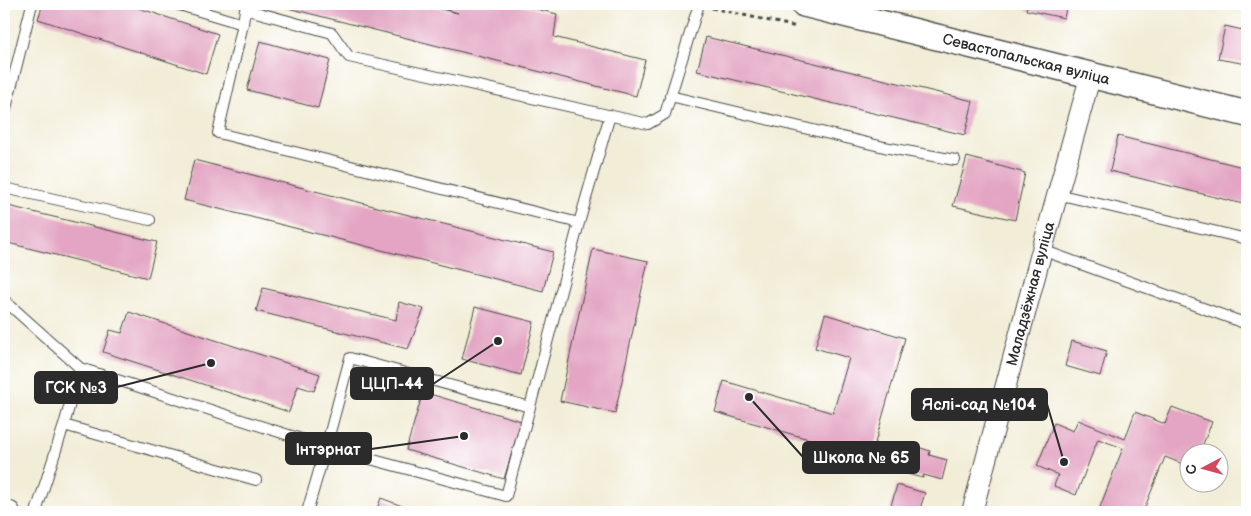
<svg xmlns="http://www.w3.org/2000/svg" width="1251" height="516" font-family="'Balsamiq Sans',sans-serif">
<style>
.building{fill:#e3a5c3}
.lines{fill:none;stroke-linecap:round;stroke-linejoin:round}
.service-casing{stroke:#494845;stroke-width:12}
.minor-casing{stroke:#494845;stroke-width:22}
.tertiary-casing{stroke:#494845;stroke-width:28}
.path{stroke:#494845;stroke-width:3;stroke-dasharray:4 4;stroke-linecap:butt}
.service{stroke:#fff;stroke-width:10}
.minor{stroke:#fff;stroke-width:20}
.tertiary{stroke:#fff;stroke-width:25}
.labels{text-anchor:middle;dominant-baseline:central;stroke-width:4;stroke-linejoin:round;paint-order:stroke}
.street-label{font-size:15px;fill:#2b2b2b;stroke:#fff}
.leader{fill:none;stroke:#2b2b2b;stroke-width:2}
.callout-dot{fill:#2b2b2b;stroke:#fff;stroke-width:2}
.callout{fill:#2b2b2b;stroke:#2b2b2b;stroke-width:2}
.callout-label{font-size:16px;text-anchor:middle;font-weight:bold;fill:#fff}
</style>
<rect width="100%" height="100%" fill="#fff"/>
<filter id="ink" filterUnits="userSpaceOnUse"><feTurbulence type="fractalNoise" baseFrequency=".02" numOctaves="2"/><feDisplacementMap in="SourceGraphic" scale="10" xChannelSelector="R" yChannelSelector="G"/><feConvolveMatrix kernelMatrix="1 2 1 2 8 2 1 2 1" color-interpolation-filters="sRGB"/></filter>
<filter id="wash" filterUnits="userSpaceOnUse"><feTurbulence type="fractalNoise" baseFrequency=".0096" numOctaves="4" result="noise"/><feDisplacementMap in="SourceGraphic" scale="20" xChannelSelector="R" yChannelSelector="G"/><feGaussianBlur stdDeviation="1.12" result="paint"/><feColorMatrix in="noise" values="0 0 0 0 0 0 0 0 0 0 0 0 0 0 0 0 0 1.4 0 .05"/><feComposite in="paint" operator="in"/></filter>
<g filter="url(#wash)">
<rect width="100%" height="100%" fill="#f2edd7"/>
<g id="blocks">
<path class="building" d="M 43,4 L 126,4 L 218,34 L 206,74 L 38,19 Z
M 276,4 L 421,4 L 458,13 L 427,4 L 515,4 L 557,14 L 554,37 L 645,60 L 636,96 L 276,5 Z
M 1028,4 L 1067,4 L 1064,18 L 1026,10 Z
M 1225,26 L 1247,31 L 1247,64 L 1218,59 Z
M 706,37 L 973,101 L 965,135 L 697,71 Z
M 260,41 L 330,60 L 318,108 L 247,90 Z
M 1118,136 L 1247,168 L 1247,205 L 1110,171 Z
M 967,157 L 1025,173 L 1015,220 L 953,206 Z
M 194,160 L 553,252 L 543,291 L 184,200 Z
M 4,205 L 157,242 L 148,278 L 4,242 Z
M 593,249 L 648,261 L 615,413 L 560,401 Z
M 263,288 L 396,320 L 399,302 L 424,309 L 408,349 L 256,311 Z
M 475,307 L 534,322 L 521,375 L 462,359 Z
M 129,312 L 320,374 L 314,391 L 298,386 L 289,412 L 103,352 L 110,330 L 122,333 Z
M 825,314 L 905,338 L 871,457 L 715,412 L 724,381 L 833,413 L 849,358 L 815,348 Z
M 1072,341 L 1107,351 L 1100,376 L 1065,366 Z
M 423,392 L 521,421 L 504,479 L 406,450 Z
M 1172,407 L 1212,422 L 1199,454 L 1188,454 L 1188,466 L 1165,457 L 1143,512 L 1098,512 L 1123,448 L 1098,439 L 1076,495 L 1054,486 L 1058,475 L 1037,466 L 1054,423 L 1073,431 L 1078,420 L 1125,439 L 1135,412 L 1165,424 Z
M 915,446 L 930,451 L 929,455 L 947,460 L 942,480 L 924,475 L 923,478 L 907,474 Z
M 897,485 L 925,493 L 919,512 L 889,512 Z
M 381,498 L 410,509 L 409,512 L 376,512 Z"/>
</g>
</g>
<g filter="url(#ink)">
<use href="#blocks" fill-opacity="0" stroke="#494845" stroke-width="1"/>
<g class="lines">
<defs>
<path id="service" d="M 176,4 L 243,24
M 247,4 L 245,9 L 332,33 L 349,57 L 648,124 L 665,114 L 699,4
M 245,9 L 243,24 L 218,133 L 579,223
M 670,96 L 884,147 L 955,160
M 4,116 L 32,4
M 4,188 L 150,220
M 1057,194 L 1247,239
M 1042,250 L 1247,324
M 4,300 L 80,368 L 326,447 L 506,496 L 530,407 L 350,358 L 326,447 L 307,512
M 530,407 L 579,223 L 610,115
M 64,425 L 256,480
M 36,512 L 64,425 L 80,368"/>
<g id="minor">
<path d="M 4,510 L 10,512"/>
<path id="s1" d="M 972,512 L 1042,250 L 1091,74"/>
</g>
<g id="tertiary">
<path id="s2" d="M 804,4 L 1247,114"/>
</g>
</defs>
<use href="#service" class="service-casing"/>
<use href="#minor" class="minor-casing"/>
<use href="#tertiary" class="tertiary-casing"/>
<path class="path" d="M 712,8 L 797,27"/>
<use href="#service" class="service"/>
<use href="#minor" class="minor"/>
<use href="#tertiary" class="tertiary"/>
</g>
</g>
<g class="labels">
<g class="street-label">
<text stroke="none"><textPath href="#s2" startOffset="229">Севастопальская вуліца</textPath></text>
<text stroke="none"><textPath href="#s1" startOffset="226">Маладзёжная вуліца</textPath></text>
</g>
</g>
<path class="leader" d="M498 341L433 384M211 363L117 387M1064 462L1047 404M464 436L371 449M749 397L803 457"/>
<g class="callout-dot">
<circle cx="498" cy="341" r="5"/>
<circle cx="211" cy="363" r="5"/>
<circle cx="1064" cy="462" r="5"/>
<circle cx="464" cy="436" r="5"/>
<circle cx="749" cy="397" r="5"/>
</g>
<g class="callout">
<rect x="351" y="368" width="82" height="31" rx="5"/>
<rect x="35" y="372" width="82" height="31" rx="5"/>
<rect x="912" y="389" width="135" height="31" rx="5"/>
<rect x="286" y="433" width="85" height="31" rx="5"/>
<rect x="803" y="442" width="116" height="31" rx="5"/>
</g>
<g class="callout-label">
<text x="392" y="389">ЦЦП-44</text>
<text x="76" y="393">ГСК №3</text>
<text x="979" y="410">Яслі-сад №104</text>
<text x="328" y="455">Інтэрнат</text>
<text x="861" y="463">Школа № 65</text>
</g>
<rect width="1251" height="516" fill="none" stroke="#fff" stroke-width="20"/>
<g transform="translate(1204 468) rotate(264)"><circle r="24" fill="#ffffff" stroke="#aaaaaa"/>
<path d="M0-4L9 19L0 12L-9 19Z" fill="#d1495b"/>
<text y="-8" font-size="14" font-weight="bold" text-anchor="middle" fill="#2b2b2b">С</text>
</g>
</svg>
